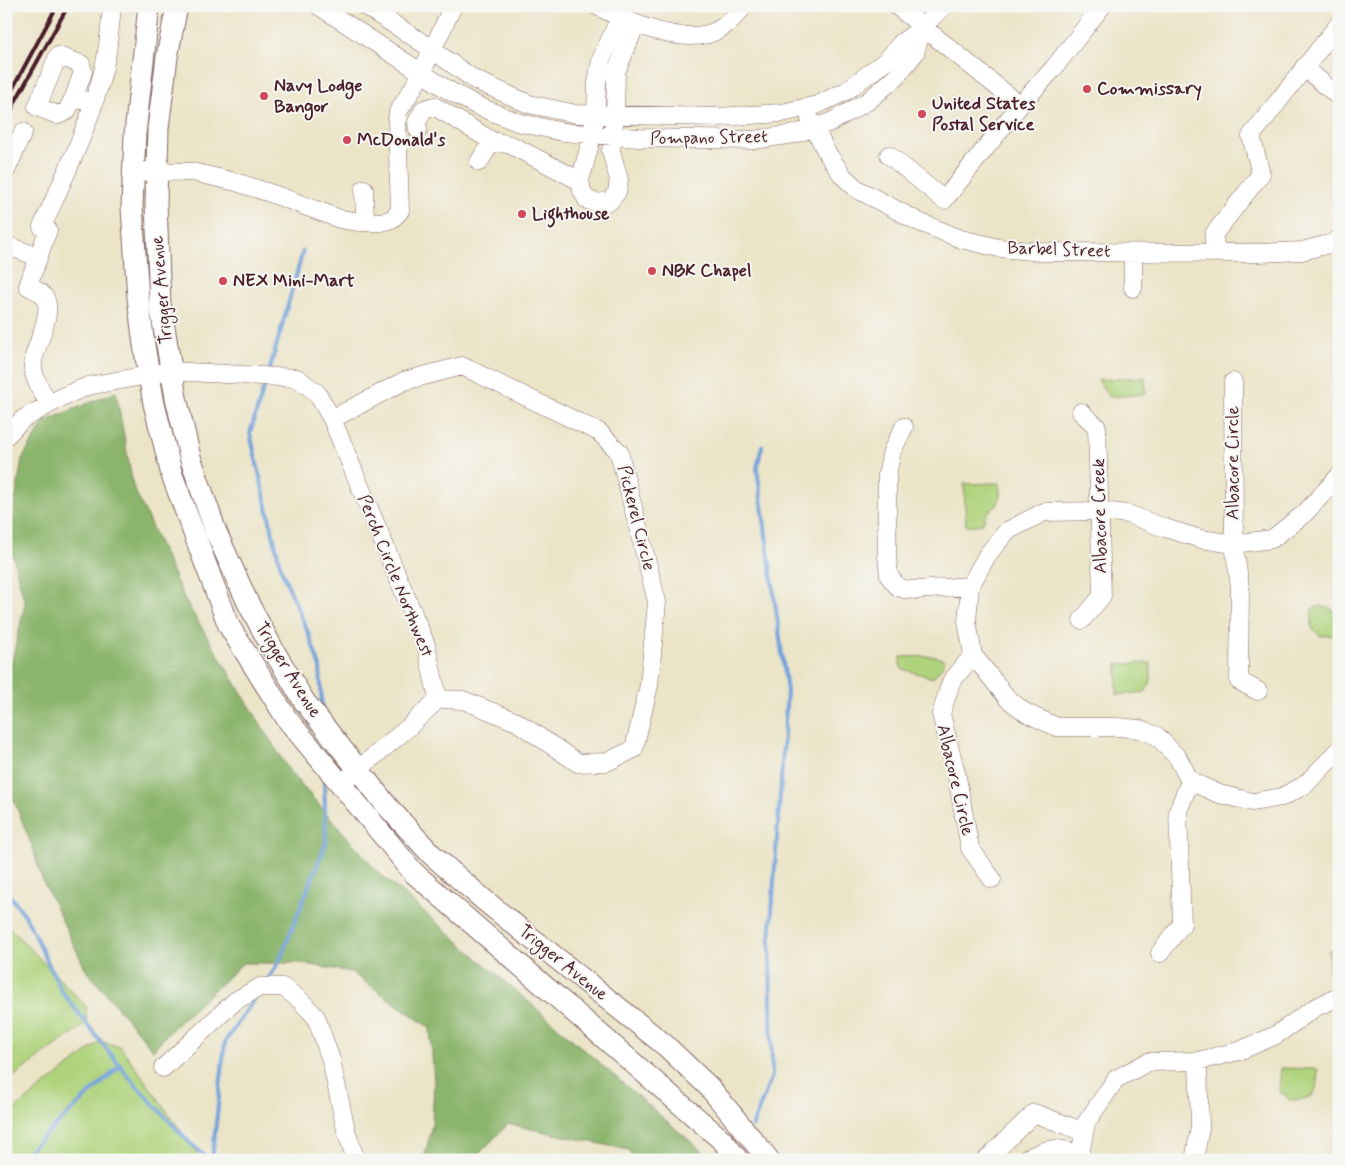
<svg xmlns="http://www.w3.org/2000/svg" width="1345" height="1166" font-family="Mynerve,sans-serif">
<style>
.green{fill:#afd37c;stroke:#7c7954}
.forest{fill:#8bb56c;stroke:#6a6a4c}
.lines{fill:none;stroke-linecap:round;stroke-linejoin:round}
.stream{stroke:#72a1db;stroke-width:4}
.minor-casing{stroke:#826462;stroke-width:19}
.major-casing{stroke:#826462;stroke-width:23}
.minor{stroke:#fff;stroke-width:18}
.major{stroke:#fff;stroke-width:21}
.rail{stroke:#4a1f2b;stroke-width:4}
.poi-dot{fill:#d1495b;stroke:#f6f6f2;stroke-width:2}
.labels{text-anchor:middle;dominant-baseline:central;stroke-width:4;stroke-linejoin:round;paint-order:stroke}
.poi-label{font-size:18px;font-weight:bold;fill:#4a1f2b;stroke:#f6f6f2;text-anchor:start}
.street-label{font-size:18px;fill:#4a1f2b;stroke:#f6f6f2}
</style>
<rect width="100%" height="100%" fill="#f6f6f2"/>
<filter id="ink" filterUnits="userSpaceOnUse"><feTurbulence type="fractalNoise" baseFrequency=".02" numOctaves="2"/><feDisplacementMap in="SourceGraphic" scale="10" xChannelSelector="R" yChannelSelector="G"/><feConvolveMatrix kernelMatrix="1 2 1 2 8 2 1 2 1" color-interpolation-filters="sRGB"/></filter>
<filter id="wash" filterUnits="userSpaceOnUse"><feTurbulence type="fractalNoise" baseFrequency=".0096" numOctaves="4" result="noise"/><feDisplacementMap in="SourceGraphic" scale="20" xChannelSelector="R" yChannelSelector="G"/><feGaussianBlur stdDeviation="1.12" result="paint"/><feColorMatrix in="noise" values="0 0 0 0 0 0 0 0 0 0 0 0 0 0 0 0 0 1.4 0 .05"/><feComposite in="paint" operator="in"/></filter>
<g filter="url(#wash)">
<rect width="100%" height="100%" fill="#ebe4c7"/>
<path class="green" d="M 1145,377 L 1146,394 L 1109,397 L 1098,380 Z
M 1000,483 L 1000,499 L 997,505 L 987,513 L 982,524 L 966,526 L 964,484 Z
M 1320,606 L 1332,609 L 1339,620 L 1338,635 L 1321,636 L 1312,629 L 1312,609 Z
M 936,656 L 944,660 L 944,664 L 933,678 L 902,669 L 900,665 L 901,657 Z
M 1151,663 L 1151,682 L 1145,692 L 1117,695 L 1117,664 Z
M 6,924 L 86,1006 L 87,1023 L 6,1082 Z
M 1329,950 L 1339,950 L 1339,979 L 1332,978 L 1329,974 Z
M 101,1041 L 121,1047 L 202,1160 L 6,1160 L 6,1116 Z
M 1281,1068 L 1318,1069 C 1317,1095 1316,1100 1289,1100 L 1284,1094 L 1279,1092 Z"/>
<path class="forest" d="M 116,392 L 133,486 L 186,602 L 290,772 L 379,873 L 712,1160 L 633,1160 L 629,1150 L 508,1124 L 473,1160 L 424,1160 L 432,1125 L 434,1081 L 430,1028 L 351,972 L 299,963 L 243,963 L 174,1027 L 153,1050 L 86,970 L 42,879 L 32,846 L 6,780 L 6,700 L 10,669 L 25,604 L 9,540 L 22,459 L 45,421 Z"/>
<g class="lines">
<path class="stream" d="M 269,372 L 303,251
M 266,381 L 250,433 L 281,569 L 309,635 L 320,667 L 322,710
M 6,891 L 25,915 L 62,992 L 131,1080 L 190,1143 L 210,1160
M 266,982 L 278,964 L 326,843 L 324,777
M 752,1127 L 772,1076 L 770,941 L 787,691 L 757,468 L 762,446
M 24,1160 L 26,1153 L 121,1065
M 212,1160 L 225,1042 L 255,998"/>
</g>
</g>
<g filter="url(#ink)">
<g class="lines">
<defs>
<path id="minor" d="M 319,6 L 448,90 L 478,106 L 517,122 L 563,132 L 639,138 L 753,140 L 795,134 L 831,122 L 868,101 L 896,77 L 915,53 L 922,28
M 365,6 L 418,40 L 475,80 L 529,104 L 576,114 L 718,117 L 782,113 L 817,105 L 846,91 L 887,60 L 901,43 L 922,28 L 943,6
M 597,6 C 627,21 673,43 708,34 C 723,30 734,18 744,6
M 897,6 L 1020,105
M 620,17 L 601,60 L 597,82 L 596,114 L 589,148 L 580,181 L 582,191 L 587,200 L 598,203 L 610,201 L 617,192 L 619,180 L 611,151 L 615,115 L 616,72 L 636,24
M 1304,67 L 1339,97
M 74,97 L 67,111 L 58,115 L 37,107 L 58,56 L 81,64 L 83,72 L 74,97 L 93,104
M 810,119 L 827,153 L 843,176 L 857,189 L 919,222 L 961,239 L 999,248 L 1042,252 L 1260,253 L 1302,251 L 1333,243 L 1339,239
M 418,130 L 417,122 L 424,109 L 434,106 L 492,141 L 511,145 L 580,181
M 889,155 L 944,200 L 1020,105 L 1053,69 L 1102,6
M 479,162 L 492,141
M 6,171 L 23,132
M 133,171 L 192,172 L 236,182 L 273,194 L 340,219 L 359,222 L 382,222 L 392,219 L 400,211 L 397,120 L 398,112 L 418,80 L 453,6
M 364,189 L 365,222
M 6,245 L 38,257
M 1133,253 L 1133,288
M 1214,253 L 1214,234 L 1261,174 L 1251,136 L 1339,24
M 1233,382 L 1234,544 L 1240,588 L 1239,681 L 1258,691
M 49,404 C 42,392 31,375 33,361 C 36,344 57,308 42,294 C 39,291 33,289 28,286 L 48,230 L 42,227 C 65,175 91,123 104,67 C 109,47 110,26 112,6
M 1081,412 L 1097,427 L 1102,596 L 1082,620
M 332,419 L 404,381 L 462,366 L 599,432 L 619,452 L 657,602 L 649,685 L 634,749 L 607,762 L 578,763 L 517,722 L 463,700 L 438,699
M 904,427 L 892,451 L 887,474 L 887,556 L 889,576 L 897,586 L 904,589 L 917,590 L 970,586
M 6,436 L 23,419 L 64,396 L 88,386 L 170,371 L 297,378 L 317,393 L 332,419 L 426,645 L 438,699
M 1339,476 L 1305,513 L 1272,539 L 1234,544 L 1201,539 L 1162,527 L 1128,514 L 1100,511 L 1044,512 L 1007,531 L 988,554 L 970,586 L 967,621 L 973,655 L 1008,699 L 1026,713 L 1057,727 L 1117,727 L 1139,729 L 1157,736 L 1178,758 L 1190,781 L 1219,794 L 1253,802 L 1282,797 L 1305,785 L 1339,750
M 973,655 L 951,682 L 941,714 L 957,777 L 970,848 L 992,879
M 341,784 L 410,726 L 438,699
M 1160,953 L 1182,924 L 1178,811 L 1190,781
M 163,1068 L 235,1001 L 260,987 L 283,987 L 300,1000 L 316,1017 L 331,1060 L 346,1130 L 356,1160
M 986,1160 L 1034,1113 L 1084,1132
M 1024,1160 C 1045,1149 1057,1144 1079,1156
M 1079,1160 L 1086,1123 L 1116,1079 L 1148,1062 L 1198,1061 L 1239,1051 L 1276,1035 L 1316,1007 L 1339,997
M 1194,1160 L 1200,1128 L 1198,1061"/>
<path id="major" d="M 149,6 L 135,134 L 132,207 L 138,298 L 144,345 L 154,404 L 172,475 L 229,626 L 287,719 L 414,873 L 723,1141 L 738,1160
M 177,6 L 167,57 L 158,128 L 156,203 L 160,304 L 176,398 L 190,457 L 216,532 L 248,603 L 275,653 L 304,701 L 387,806 L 431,854 L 484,900 L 666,1046 L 710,1088 L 769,1160"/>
</defs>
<use href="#minor" class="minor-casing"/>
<use href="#major" class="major-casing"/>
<use href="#minor" class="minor"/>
<use href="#major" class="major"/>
<path class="rail" d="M 6,101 L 57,6
M 6,124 L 15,102 L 68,6"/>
</g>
</g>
<g class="poi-dot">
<circle cx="1087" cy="89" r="5"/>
<circle cx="264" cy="96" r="5"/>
<circle cx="922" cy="114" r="5"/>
<circle cx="347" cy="140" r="5"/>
<circle cx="522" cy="214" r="5"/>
<circle cx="652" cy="271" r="5"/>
<circle cx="223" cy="281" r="5"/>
</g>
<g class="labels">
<g class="poi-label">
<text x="274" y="86">Navy Lodge<tspan x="274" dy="21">Bangor</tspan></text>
<text x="1097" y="89">Commissary</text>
<text x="932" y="104">United States<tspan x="932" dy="21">Postal Service</tspan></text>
<text x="357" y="140">McDonald's</text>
<text x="532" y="214">Lighthouse</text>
<text x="662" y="271">NBK Chapel</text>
<text x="233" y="281">NEX Mini-Mart</text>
</g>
<g class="street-label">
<text transform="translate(709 138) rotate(-1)">Pompano Street</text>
<text transform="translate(1059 250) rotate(2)">Barbel Street</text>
<text transform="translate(162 290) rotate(-95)">Trigger Avenue</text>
<text transform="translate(1233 463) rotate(-90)">Albacore Circle</text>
<text transform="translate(1100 516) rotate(-91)">Albacore Creek</text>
<text transform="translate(636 518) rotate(76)">Pickerel Circle</text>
<text transform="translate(395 576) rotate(68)">Perch Circle Northwest</text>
<text transform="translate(288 670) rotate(58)">Trigger Avenue</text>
<text transform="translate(955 780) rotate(77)">Albacore Circle</text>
<text transform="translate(563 963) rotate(39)">Trigger Avenue</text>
</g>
</g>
<rect width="1345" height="1166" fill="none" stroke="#f6f6f2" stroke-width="25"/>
</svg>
